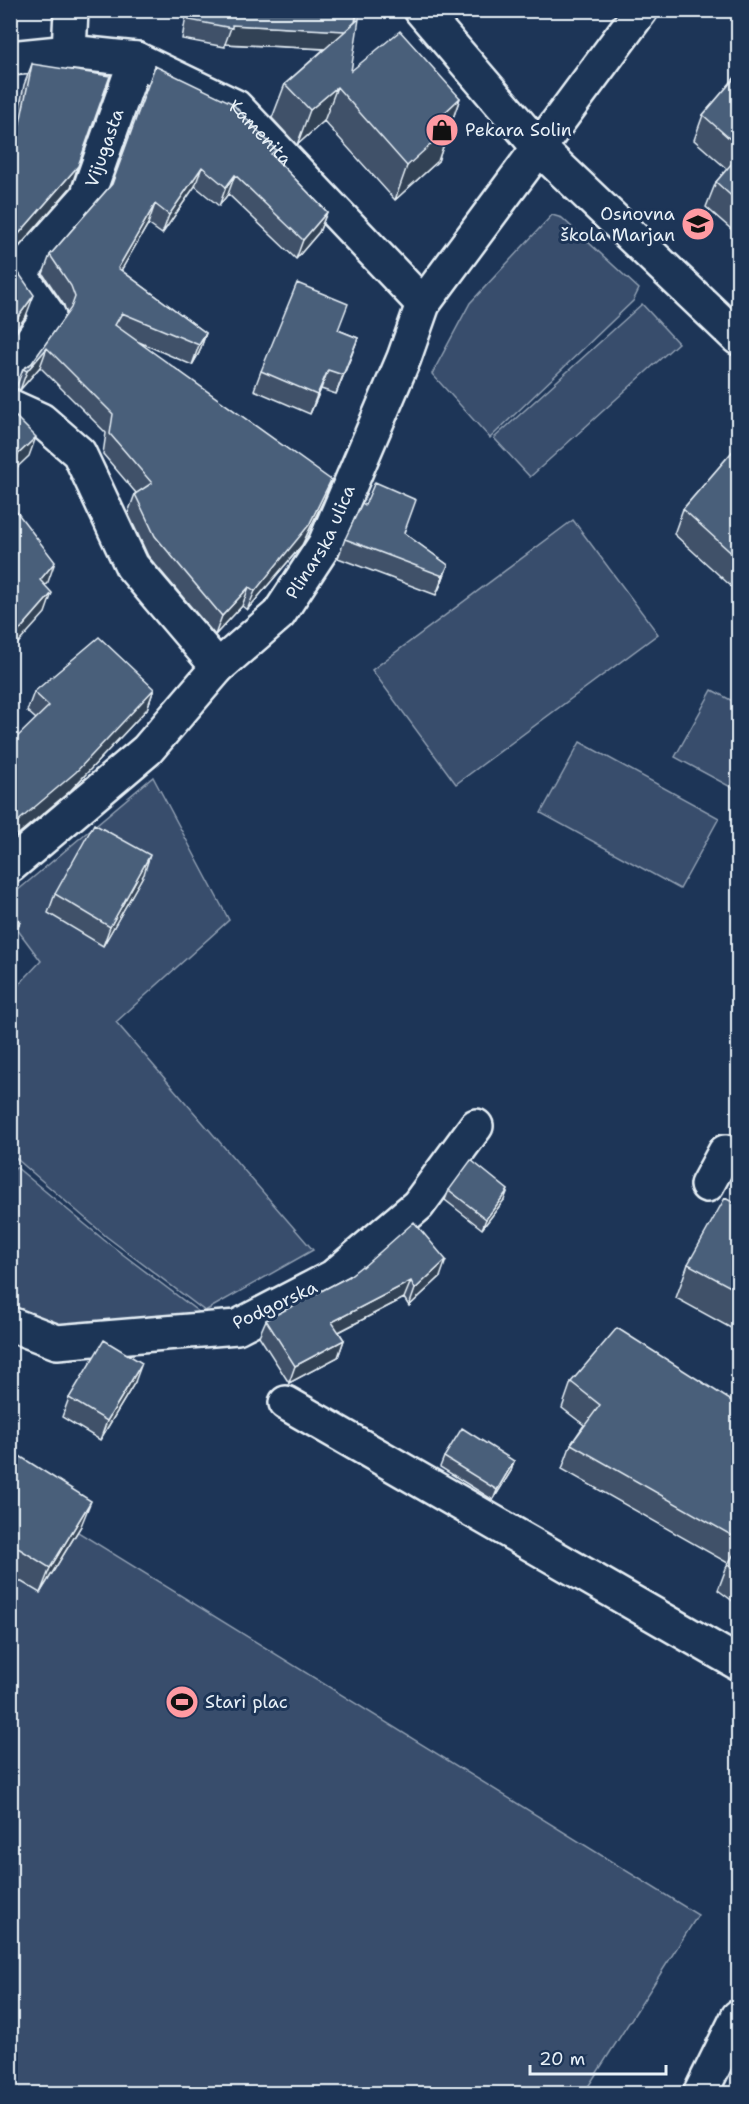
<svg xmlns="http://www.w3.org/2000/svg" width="749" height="2104" font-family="'Shantell Sans',sans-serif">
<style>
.green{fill:#374d6c;stroke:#909fb2;stroke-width:1.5}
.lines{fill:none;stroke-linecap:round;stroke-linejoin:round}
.minor-casing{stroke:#e8f1f8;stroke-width:38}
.minor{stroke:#1d3557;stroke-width:33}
.wall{fill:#3f5169;stroke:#e8f1f8;stroke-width:1.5}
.shaded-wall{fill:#334255;stroke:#e8f1f8;stroke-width:1.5}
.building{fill:#495e7a;stroke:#e8f1f8;stroke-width:1.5}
.labels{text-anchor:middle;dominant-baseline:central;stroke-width:6;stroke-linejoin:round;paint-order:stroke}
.poi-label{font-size:18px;fill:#e8f1f8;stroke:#1d3557;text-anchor:start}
.street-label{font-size:18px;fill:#e8f1f8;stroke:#1d3557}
</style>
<rect width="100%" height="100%" fill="#1d3557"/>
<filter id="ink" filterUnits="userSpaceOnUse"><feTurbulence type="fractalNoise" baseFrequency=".0167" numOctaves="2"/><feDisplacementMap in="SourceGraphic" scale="12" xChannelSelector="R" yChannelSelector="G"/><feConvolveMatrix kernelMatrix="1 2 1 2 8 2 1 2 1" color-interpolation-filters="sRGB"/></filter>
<g filter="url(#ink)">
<path class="green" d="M 552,215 L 562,218 L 639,289 L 633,301 L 490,438 L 432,374 L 470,303 Z
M 642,304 L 678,343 L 530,477 L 494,438 Z
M 573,520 L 658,634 L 456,784 L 372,670 Z
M 712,690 L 738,704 L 738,791 L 675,757 Z
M 580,742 L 719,818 L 680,889 L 541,813 Z
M 153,777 L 229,920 L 116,1022 L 313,1250 L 205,1311 L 107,1237 L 11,1154 L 10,994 L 41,961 L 11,921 L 11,896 Z
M 16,1167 L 104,1240 L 200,1313 L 36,1328 L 11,1310 L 10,1175 Z
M 10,1490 L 698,1915 L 584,2093 L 11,2093 Z"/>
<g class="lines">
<defs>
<g id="minor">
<path d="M 421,10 L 540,149 L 738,338"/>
<path d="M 69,52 L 71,10"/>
<path id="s1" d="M 10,58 L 69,52 L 136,59 L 236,107 L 423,304"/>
<path id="s2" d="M 10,371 L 49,316 L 19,273 L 87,197 L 136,59"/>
<path d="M 10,406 L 41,420 L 79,453 L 132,566 L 218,667"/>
<path id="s3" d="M 10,866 L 147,750 L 218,667 L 279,614 L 325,544 L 404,358 L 423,304 L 641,10"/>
<path d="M 707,1185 L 725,1152"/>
<path d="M 10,1324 L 57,1342 L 237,1327 L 333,1277 L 418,1205 L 476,1126"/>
<path d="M 286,1403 L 738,1663"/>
<path d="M 700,2094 L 738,2017"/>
</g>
</defs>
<use href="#minor" class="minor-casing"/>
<use href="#minor" class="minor"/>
</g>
<path class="wall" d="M 187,10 L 357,10 L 351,71 L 460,98 L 438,161 L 395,200 L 324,121 L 297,145 L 272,118 L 285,84 L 324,49 L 225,44 L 225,47 L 182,39 Z
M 32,64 L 71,187 L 15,131 L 24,85 Z
M 155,66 L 274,157 L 327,212 L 319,232 L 296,259 L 228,194 L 219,206 L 195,186 L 162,234 L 148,224 L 121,270 L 206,333 L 199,353 L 192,365 L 139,342 L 324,499 L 302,545 L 247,610 L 242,606 L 215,635 L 148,556 L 128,513 L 135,494 L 136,493 L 103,454 L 106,433 L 40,367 L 20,390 L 16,388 L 23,369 L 32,363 L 67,314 L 64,305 L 43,274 L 50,255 L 112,184 Z
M 738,74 L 738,235 L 706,207 L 716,182 L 727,169 L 694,140 L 703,115 Z
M 338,330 L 358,338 L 336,394 L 321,389 L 310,414 L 254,390 L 261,371 Z
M 738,445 L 738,579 L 732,587 L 674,534 L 683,509 Z
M 404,533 L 448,565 L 441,584 L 436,595 L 338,558 L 345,539 Z
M 154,689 L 147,709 L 69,792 L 36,719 L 27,711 L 34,692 Z
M 144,874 L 103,946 L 48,913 L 55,894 Z
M 449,1190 L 504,1200 L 482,1229 L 445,1200 Z
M 738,1205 L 738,1332 L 676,1298 L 688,1264 Z
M 363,1267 L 440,1277 L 409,1306 L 404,1298 L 339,1332 L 344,1340 L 338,1357 L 289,1383 L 259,1336 L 266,1320 L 348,1277 Z
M 135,1382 L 100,1440 L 62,1417 L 69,1398 Z
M 571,1382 L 738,1405 L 738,1605 L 718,1590 L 728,1563 L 562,1469 L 571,1444 L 584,1425 L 562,1408 Z
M 10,1450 L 81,1526 L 40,1593 L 10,1575 Z
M 444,1457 L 514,1461 L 511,1471 L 493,1500 L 440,1467 Z"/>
<path class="shaded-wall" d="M 232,25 L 354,31 L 347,50 L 225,44 Z
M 337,87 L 324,121 L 297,145 L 310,110 Z
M 460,98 L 438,161 L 395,200 L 407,166 L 441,116 Z
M 78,166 L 71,187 L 10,257 L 10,244 Z
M 202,167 L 195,186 L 162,234 L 169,215 Z
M 235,175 L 228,194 L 219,206 L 226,187 Z
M 155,204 L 148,224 L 111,288 L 118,268 Z
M 327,212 L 319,232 L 296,259 L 303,240 Z
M 34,295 L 26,316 L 10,338 L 10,328 Z
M 206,333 L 199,353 L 192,365 L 199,345 Z
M 358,338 L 351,357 L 336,394 L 343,375 Z
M 47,348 L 40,367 L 20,390 L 27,371 Z
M 328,370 L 321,389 L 310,414 L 317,395 Z
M 36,437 L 29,456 L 10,474 L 10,462 Z
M 331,480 L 324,499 L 302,545 L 247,610 L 255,591 Z
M 55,562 L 48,582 L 33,599 L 40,580 Z
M 448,565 L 441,584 L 436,595 L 443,576 Z
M 738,568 L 738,579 L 732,587 Z
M 249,587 L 242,606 L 215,635 L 222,616 Z
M 52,593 L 45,613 L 10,652 L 10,641 Z
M 154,689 L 147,709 L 69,792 L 10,841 L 10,828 Z
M 150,855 L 144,874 L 103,946 L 110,927 Z
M 20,922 L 13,942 L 10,944 L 10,930 Z
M 508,1190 L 504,1200 L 482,1229 L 486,1219 Z
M 446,1260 L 440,1277 L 409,1306 L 415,1289 Z
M 411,1281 L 404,1298 L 325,1339 L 332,1322 Z
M 344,1340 L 338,1357 L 289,1383 L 295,1366 Z
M 142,1363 L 135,1382 L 100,1440 L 107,1421 Z
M 514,1461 L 511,1471 L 493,1500 L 497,1490 Z
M 91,1501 L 81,1526 L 40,1593 L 50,1568 Z"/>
<path class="building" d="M 190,10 L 357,10 L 355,22 L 345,31 L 232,25 L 232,28 L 189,20 Z
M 359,19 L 351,71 L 400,31 L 460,98 L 441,116 L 450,127 L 407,166 L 337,87 L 310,110 L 285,84 Z
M 32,64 L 110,76 L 78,166 L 10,244 L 10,127 L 18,133 Z
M 155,66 L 232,103 L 276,150 L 271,154 L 327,212 L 303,240 L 235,175 L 226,187 L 202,167 L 169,215 L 155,204 L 118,268 L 206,333 L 199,345 L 122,313 L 115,325 L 331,480 L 309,525 L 255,591 L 249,587 L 222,616 L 155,536 L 135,494 L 152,483 L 110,434 L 113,414 L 47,348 L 27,371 L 23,369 L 32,363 L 71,308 L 75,297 L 71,286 L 50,255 L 112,184 Z
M 738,74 L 738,146 L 703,115 Z
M 738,156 L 738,202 L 716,182 Z
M 10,257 L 11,262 L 34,295 L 10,328 Z
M 297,283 L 348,304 L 338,330 L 358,338 L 343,375 L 328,370 L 317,395 L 261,371 Z
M 10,411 L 36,437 L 10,462 Z
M 738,445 L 738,559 L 683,509 Z
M 375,482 L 416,500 L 404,533 L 448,565 L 443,576 L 345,539 L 362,503 L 365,505 Z
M 13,507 L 55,562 L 40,580 L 52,593 L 10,641 L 10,510 Z
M 99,637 L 154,689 L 76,772 L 10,828 L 10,744 L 49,706 L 34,692 Z
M 94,824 L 150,855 L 110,927 L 55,894 Z
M 10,911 L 20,922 L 10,930 Z
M 471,1160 L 508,1190 L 486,1219 L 449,1190 Z
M 725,1198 L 738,1205 L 738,1291 L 688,1264 Z
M 414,1222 L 446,1260 L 415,1289 L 411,1281 L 332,1322 L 344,1340 L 295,1366 L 266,1320 L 348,1277 L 362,1266 L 363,1267 Z
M 617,1328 L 738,1405 L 738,1539 L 571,1444 L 600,1405 L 571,1382 Z
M 104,1340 L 142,1363 L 107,1421 L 69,1398 Z
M 462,1428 L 514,1461 L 497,1490 L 444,1457 Z
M 10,1450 L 91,1501 L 50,1568 L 10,1543 Z
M 738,1547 L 738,1572 L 728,1564 Z"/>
</g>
<defs>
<symbol id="shop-disc" viewBox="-11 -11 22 22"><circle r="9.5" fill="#ff9aa2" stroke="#1d3557"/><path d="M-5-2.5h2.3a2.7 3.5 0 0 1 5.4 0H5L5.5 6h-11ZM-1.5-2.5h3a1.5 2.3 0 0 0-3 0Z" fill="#111"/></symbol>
<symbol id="school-disc" viewBox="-11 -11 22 22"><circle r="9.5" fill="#ff9aa2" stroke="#1d3557"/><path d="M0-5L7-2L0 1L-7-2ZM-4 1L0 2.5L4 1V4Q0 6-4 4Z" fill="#111"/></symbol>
<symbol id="stadium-disc" viewBox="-11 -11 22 22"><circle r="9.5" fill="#ff9aa2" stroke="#1d3557"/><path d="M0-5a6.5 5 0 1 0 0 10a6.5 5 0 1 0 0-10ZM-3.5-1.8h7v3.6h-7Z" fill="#111"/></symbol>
</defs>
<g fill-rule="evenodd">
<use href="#shop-disc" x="423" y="111" width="38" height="38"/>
<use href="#school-disc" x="679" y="205" width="38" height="38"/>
<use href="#stadium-disc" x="163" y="1683" width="38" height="38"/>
</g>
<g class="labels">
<g class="poi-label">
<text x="465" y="130">Pekara Solin</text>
<text x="675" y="214" text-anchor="end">Osnovna<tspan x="675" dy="21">škola Marjan</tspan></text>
<text x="205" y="1702">Stari plac</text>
</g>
<g class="street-label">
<text stroke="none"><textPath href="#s1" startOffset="273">Kamenita</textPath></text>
<text stroke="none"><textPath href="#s2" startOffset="274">Vijugasta</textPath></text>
<text stroke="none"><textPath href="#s3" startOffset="453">Plinarska ulica</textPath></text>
<text transform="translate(275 1305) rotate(-25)">Podgorska</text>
</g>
</g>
<rect width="749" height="2104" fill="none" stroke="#1d3557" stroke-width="36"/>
<rect x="18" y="18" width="713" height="2068" fill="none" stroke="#e8f1f8" stroke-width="2" filter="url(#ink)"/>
<path d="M530 2065v9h136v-9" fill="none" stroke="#e8f1f8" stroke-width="3"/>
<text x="539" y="2065" font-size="18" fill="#e8f1f8" stroke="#1d3557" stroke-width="4.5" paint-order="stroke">20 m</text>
</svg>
